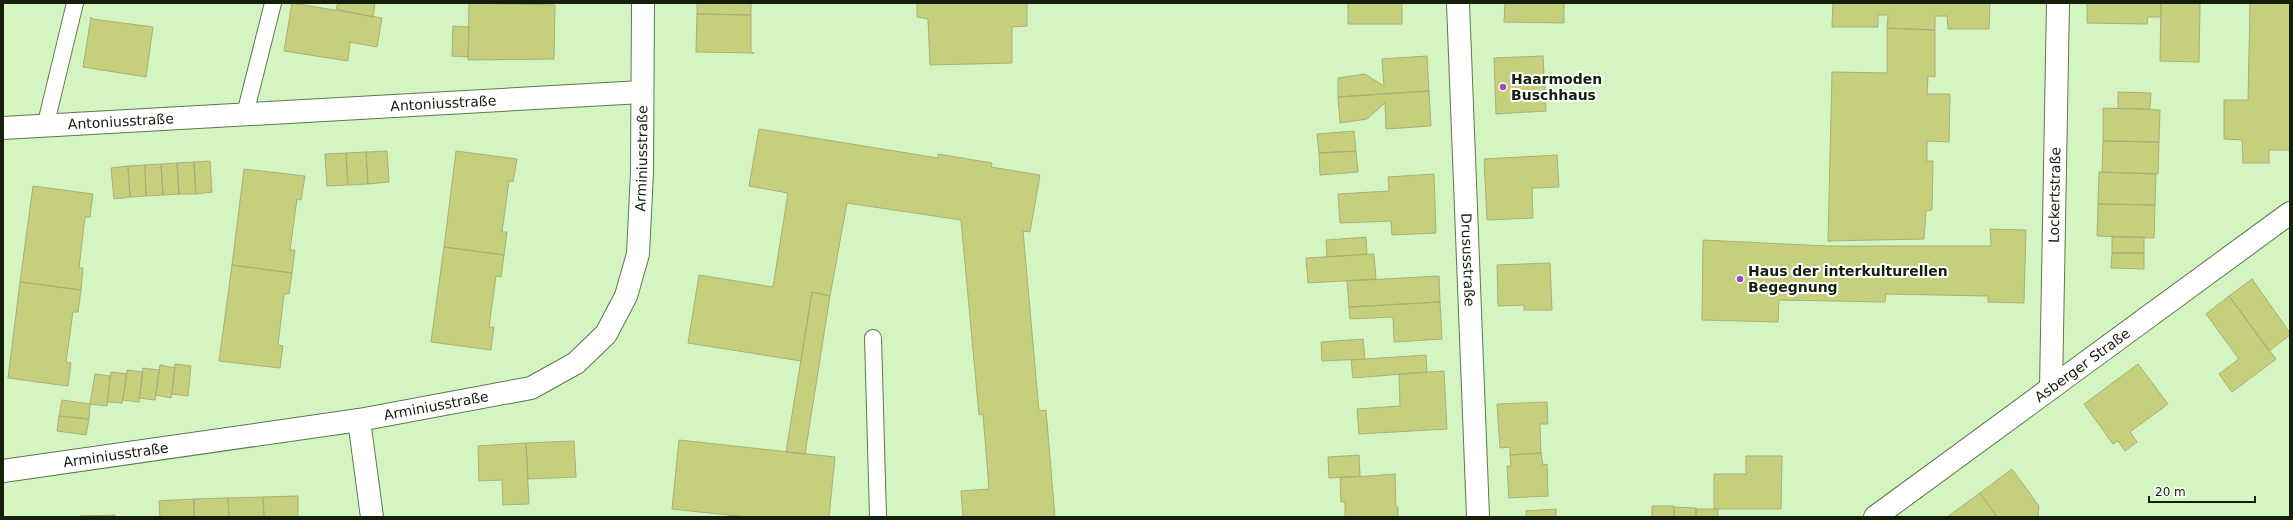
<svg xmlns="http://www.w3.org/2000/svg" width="2293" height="520" font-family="'DejaVu Sans',sans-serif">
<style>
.building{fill:#c5cf7c;stroke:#a9b078}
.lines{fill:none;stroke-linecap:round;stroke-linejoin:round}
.lane-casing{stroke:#5c794b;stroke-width:18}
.street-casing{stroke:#5c794b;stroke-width:24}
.lane{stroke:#fff;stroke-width:16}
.street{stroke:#fff;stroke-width:22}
.poi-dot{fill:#9a4bbc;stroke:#fff;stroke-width:1.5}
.labels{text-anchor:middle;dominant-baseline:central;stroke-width:4;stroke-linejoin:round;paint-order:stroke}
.poi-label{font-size:14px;font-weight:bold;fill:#141f0c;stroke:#fff;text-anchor:start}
.street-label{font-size:14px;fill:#141f0c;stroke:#fff}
</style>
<rect width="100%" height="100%" fill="#d4f5c1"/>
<path class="building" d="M 292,3 L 382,18 L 377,47 L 350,42 L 348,61 L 284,51 Z
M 338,3 L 375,3 L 373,17 L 336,9 Z
M 469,3 L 555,5 L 554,59 L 468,60 Z
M 697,3 L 751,3 L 751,15 L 697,14 Z
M 917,3 L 1027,3 L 1027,26 L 1012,27 L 1012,63 L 930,65 L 928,19 L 917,17 Z
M 1348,3 L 1402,3 L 1402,24 L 1348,24 Z
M 1505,3 L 1564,3 L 1564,23 L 1504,22 Z
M 1833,3 L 1990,3 L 1989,29 L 1948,29 L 1947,16 L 1935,16 L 1935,30 L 1887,28 L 1888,15 L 1878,15 L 1878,27 L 1832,27 Z
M 2087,3 L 2161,3 L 2161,17 L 2148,17 L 2147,24 L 2087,23 Z
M 2161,3 L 2200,3 L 2199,62 L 2160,61 Z
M 2250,3 L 2290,3 L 2290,150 L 2269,150 L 2269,163 L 2243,163 L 2242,140 L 2224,139 L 2224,100 L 2248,100 Z
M 697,14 L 751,15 L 751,52 L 754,53 L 696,52 Z
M 91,17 L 92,19 L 153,27 L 146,77 L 83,67 Z
M 453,26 L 469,27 L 468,57 L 452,56 Z
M 1887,28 L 1935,30 L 1935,77 L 1928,76 L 1927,94 L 1950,94 L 1949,142 L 1927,141 L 1927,161 L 1933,161 L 1932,210 L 1926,211 L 1924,239 L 1828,241 L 1832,72 L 1887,73 Z
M 1427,56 L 1429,91 L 1338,97 L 1338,78 L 1365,74 L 1384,86 L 1382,59 Z
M 1543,56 L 1546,111 L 1496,114 L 1494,58 Z
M 1429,91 L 1431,126 L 1386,129 L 1385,103 L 1367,119 L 1340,123 L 1338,97 Z
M 2118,92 L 2151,93 L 2150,109 L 2118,108 Z
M 2103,108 L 2160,110 L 2159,142 L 2103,141 Z
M 759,129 L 938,158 L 938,154 L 992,163 L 991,167 L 1040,175 L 1030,232 L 1023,231 L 1039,411 L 1046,410 L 1055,517 L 963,517 L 961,491 L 989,489 L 983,414 L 979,415 L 961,220 L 847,203 L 830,296 L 812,292 L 801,361 L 688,343 L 699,275 L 773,287 L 788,193 L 749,186 Z
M 1354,131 L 1356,151 L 1319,153 L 1317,134 Z
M 2103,141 L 2159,142 L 2158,174 L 2102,172 Z
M 387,151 L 389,182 L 368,184 L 366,152 Z
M 456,151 L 517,159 L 513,182 L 509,181 L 502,232 L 507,232 L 504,255 L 444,247 Z
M 1356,151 L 1358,172 L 1320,175 L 1319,153 Z
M 366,152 L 368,184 L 348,185 L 346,153 Z
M 346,153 L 348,185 L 327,186 L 325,154 Z
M 1557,155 L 1559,187 L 1532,188 L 1533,218 L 1487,220 L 1484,159 Z
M 210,161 L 212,192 L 196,194 L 194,162 Z
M 194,162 L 196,194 L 179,194 L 177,163 Z
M 177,163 L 179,194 L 163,195 L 161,164 Z
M 161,164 L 163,195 L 146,196 L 145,165 Z
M 145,165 L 146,196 L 130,197 L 128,166 Z
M 128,166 L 130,197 L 114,199 L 111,168 Z
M 244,169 L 305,176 L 301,200 L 297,199 L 290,250 L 295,250 L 292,273 L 232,265 Z
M 2099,172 L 2156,174 L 2155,205 L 2098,204 Z
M 1434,174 L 1436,233 L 1392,235 L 1391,221 L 1340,223 L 1338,194 L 1389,191 L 1388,177 Z
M 33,186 L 93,194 L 90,217 L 85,217 L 79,268 L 83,268 L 81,290 L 20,282 Z
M 2098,204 L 2155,205 L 2154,238 L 2097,236 Z
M 1990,229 L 2026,230 L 2024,303 L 1988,302 L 1988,296 L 1886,294 L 1885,302 L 1779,300 L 1778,322 L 1702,320 L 1703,240 L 1827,246 L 1991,246 Z
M 1366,237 L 1367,254 L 1327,257 L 1326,240 Z
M 2112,237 L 2144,237 L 2144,253 L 2112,253 Z
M 444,247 L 504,255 L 501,277 L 496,276 L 489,327 L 494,327 L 491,350 L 431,342 Z
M 2112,253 L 2144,253 L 2144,269 L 2111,268 Z
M 1374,254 L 1376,279 L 1308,283 L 1306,258 Z
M 1550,263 L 1552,310 L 1524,310 L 1524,305 L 1498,306 L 1497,265 Z
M 232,265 L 292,273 L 289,294 L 284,294 L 278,345 L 283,346 L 280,368 L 219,361 Z
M 1439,276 L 1440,302 L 1349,307 L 1347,281 Z
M 2252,279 L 2290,333 L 2290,335 L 2269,351 L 2229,296 Z
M 20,282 L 81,290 L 78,312 L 73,312 L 66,362 L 71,363 L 68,386 L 8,378 Z
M 812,292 L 830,296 L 805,454 L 786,452 Z
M 2229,296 L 2276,359 L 2232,392 L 2219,374 L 2239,359 L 2206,314 Z
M 1440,302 L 1442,339 L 1394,342 L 1393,317 L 1350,319 L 1349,307 Z
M 1363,339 L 1365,359 L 1322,361 L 1321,342 Z
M 1426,355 L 1427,372 L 1353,378 L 1351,360 Z
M 175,364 L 191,366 L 188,396 L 172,394 Z
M 2138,364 L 2168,404 L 2130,432 L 2137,442 L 2125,451 L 2118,441 L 2113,444 L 2084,404 Z
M 160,365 L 175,368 L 171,398 L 156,395 Z
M 143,368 L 159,370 L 155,400 L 139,398 Z
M 127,370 L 143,372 L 139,402 L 123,400 Z
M 1444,371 L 1447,429 L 1359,434 L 1357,409 L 1400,406 L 1399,374 Z
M 111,372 L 127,374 L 122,403 L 107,402 Z
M 95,374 L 110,376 L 107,406 L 90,404 Z
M 62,400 L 90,404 L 89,419 L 59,416 Z
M 1547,402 L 1548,424 L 1540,424 L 1541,453 L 1510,455 L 1510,447 L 1500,448 L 1497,404 Z
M 59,416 L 89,419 L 86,435 L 57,431 Z
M 679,440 L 835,457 L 829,517 L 747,517 L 672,509 Z
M 574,441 L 576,477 L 528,479 L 526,443 Z
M 526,443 L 529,504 L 503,505 L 502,480 L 479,481 L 478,446 Z
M 1541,453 L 1543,465 L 1547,464 L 1548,496 L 1509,498 L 1507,466 L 1511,466 L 1510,455 Z
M 1359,455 L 1360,476 L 1329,478 L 1328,457 Z
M 1746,456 L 1782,456 L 1781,509 L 1714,509 L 1714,474 L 1746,474 Z
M 2012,469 L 2039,506 L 2038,517 L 1997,517 L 1980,493 Z
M 1396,474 L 1395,476 L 1396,507 L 1398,507 L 1398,517 L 1345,517 L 1345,502 L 1341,502 L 1340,478 Z
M 1980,493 L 1997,517 L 1947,517 Z
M 298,496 L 298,517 L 264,517 L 263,497 Z
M 263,497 L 264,517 L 229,517 L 228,498 Z
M 228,498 L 229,517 L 194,517 L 194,499 Z
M 194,499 L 194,517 L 160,517 L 159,501 Z
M 1652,506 L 1674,506 L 1674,517 L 1652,517 Z
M 1674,507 L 1696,508 L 1696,517 L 1674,517 Z
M 1556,509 L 1556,517 L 1526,517 L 1526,511 Z
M 1696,509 L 1718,509 L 1718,517 L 1696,517 Z
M 115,515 L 115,517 L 80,517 L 80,516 Z"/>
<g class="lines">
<defs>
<path id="lane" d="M 245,114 L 273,3
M 45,127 L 75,3
M 873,338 L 878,517"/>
<g id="street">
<path id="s1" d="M 1458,3 L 1478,517"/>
<path id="s2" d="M 3,128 L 642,92"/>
<path id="s3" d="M 2051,388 L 2058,3"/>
<path d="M 359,420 L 372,517"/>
<path id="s4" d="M 3,471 L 359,420 L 531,388 L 576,363 L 606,334 L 626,296 L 638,254 L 642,172 L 643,3"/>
<path id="s5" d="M 1875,517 L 2290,213"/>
</g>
</defs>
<use href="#lane" class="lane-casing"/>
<use href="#street" class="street-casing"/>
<use href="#lane" class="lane"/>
<use href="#street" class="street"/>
</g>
<g class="poi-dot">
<circle cx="1503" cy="87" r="4"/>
<circle cx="1740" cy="279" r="4"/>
</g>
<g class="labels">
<g class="poi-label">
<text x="1511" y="79">Haarmoden<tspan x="1511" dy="16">Buschhaus</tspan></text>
<text x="1748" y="271">Haus der interkulturellen<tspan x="1748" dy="16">Begegnung</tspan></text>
</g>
<g class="street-label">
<text stroke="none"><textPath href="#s2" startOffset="441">Antoniusstraße</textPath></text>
<text stroke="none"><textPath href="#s2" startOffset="118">Antoniusstraße</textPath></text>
<text stroke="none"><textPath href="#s4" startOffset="810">Arminiusstraße</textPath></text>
<text stroke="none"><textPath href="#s3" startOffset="193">Lockertstraße</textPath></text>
<text stroke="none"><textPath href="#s1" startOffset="257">Drususstraße</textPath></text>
<text stroke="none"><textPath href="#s5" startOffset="257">Asberger Straße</textPath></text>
<text stroke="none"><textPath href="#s4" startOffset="438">Arminiusstraße</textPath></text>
<text stroke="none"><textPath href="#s4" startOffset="114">Arminiusstraße</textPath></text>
</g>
</g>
<rect width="2293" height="520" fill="none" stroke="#141f0c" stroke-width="8"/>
<path d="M2149 496v6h106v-6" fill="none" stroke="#141f0c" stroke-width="2"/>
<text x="2155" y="496" font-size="12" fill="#141f0c" stroke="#ffffff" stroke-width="3" paint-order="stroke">20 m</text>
</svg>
